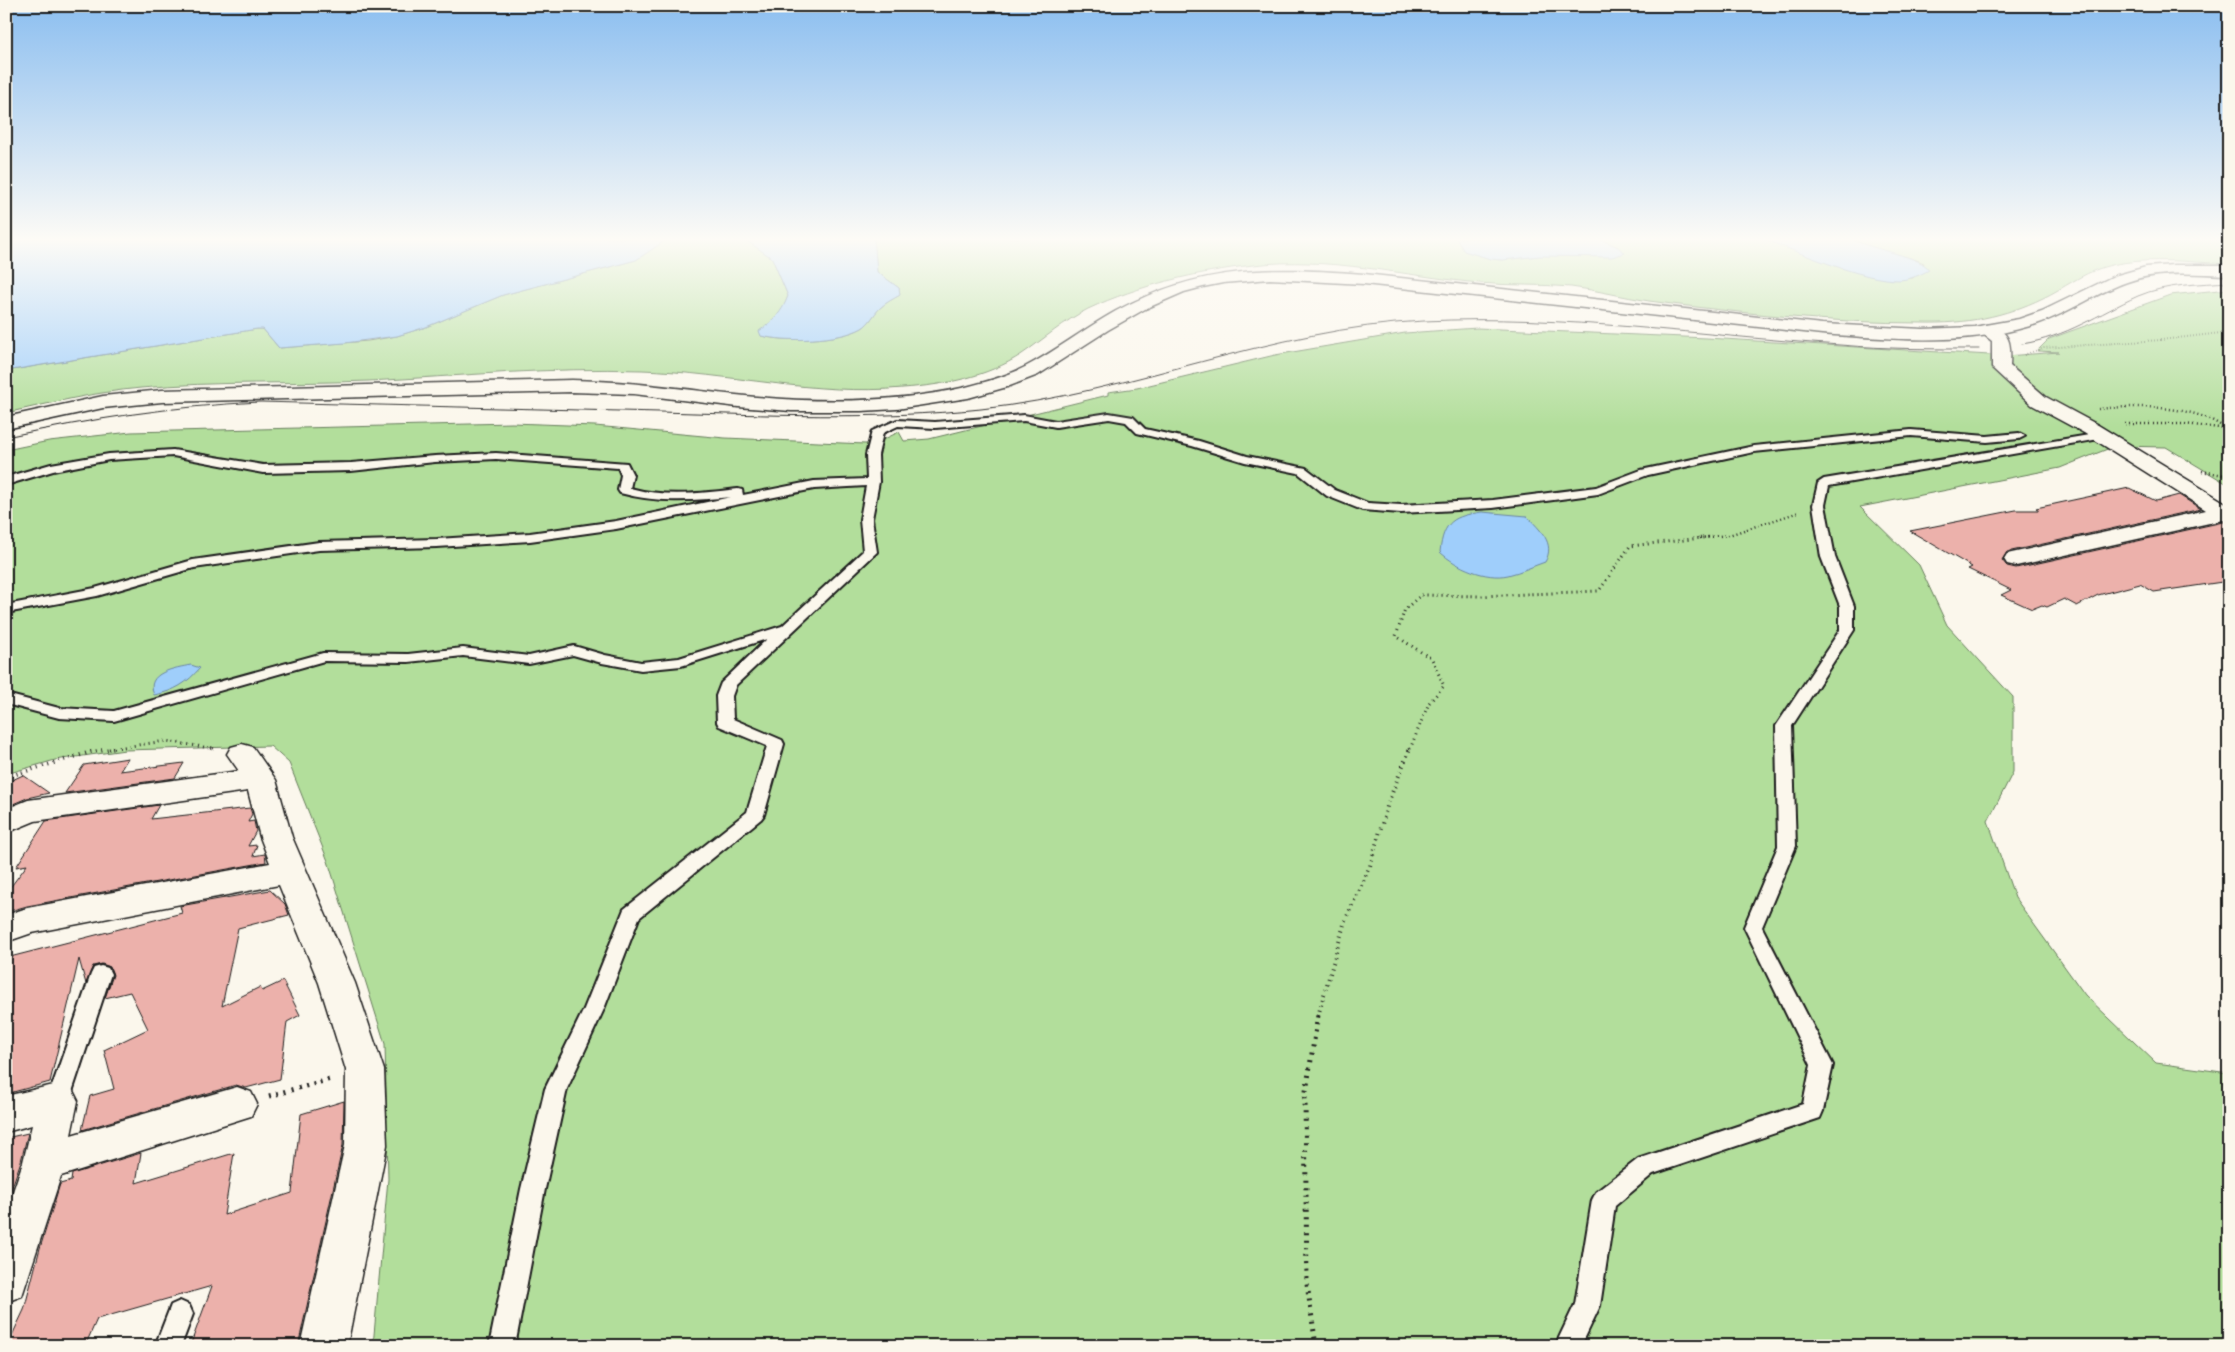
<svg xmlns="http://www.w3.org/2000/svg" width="2235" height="1352" font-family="Itim,sans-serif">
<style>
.green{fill:#b2de9b;stroke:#677d5c}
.water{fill:#9fcefb;stroke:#6b87a2}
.building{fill:#ecb1ab;stroke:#1c1c1c}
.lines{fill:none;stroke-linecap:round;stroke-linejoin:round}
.service-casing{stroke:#1c1c1c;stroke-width:4}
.minor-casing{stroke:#1c1c1c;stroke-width:3}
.tertiary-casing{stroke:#1c1c1c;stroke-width:3}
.path-far4{stroke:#1c1c1c;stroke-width:2;stroke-dasharray:0.5 2.5;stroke-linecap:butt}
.path-far3{stroke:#1c1c1c;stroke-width:2.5;stroke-dasharray:1 3;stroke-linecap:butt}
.path-far2{stroke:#1c1c1c;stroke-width:3;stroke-dasharray:1 4;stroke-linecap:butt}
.path-far1{stroke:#1c1c1c;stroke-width:4;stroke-dasharray:1 4.5;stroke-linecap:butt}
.path{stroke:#1c1c1c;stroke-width:5;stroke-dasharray:2 5.5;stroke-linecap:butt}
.service{fill:#fbf7ec;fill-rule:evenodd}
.minor{fill:#fbf7ec;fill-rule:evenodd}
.tertiary{fill:#fbf7ec;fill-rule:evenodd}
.tram{stroke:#1c1c1c;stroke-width:1}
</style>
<rect width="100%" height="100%" fill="#fbf7ec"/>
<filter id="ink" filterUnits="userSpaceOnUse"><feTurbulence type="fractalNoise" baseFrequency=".02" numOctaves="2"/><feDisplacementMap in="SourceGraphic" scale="10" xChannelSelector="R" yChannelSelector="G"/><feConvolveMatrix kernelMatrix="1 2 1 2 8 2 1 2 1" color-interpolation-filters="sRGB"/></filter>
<g filter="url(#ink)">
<path class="green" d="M 669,238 L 736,238 L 750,243 L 772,258 L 788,296 L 782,311 L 761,336 C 786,342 839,341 862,328 C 870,323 873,315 880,308 C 885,303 893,299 900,295 L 899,288 L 877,272 L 874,238 L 1456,238 L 1464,251 L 1491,259 L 1502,260 L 1618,247 L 1597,238 L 1760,238 L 1861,273 L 1890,279 L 1913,278 L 1924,263 C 1901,253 1876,252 1854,240 L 1854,238 L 2229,238 L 2229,264 C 2190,262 2141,256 2104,267 C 2081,274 2064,288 2043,298 C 2004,317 1965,324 1922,323 C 1831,323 1739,313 1649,301 C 1623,297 1597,290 1571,287 C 1540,284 1510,286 1479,283 C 1404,276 1329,256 1253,265 C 1197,272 1139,285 1088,309 C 1064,321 1044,339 1022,354 C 987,377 944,385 903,388 C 815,396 730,373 642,370 C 551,367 460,376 369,381 C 293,384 216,381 141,388 C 95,392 51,403 6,413 L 6,371 L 257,329 L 263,329 L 279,348 L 368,341 L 397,336 L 426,327 L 503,295 L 636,260 Z
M 2229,289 L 2229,485 L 2166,447 L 2115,446 L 2060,468 L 1860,507 L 1919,565 L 1947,625 L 2013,697 L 2013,772 L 1988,821 L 2015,898 L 2085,995 L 2156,1063 L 2229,1073 L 2229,1346 L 373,1346 L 388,1179 L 385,1044 L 328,861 L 289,763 L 270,746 L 125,750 L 55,760 L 6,774 L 6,450 L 49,441 L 131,432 L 512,423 L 595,426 L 725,438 L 865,444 L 876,443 L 899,432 L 904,441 L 929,439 L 1108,395 L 1108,392 L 1137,388 L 1275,355 L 1405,333 L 1477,328 L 1707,338 L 2006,356 L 2059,352 L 2037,351 L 2049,339 L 2170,295 Z"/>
<path class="water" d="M 6,238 L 669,238 L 636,260 L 503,295 L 426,327 L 397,336 L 345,343 L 279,348 L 263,329 L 257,329 L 6,371 Z
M 736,238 L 874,238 L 877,272 L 899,288 L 900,295 C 893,299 885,303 880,308 C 873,315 870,323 862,328 C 839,341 786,342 761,336 L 759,331 C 774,321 782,312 788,296 L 772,258 L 750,243 Z
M 1456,238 L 1597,238 L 1618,247 L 1625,253 L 1612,257 L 1540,256 L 1502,260 L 1491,259 L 1464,251 Z
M 1760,238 L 1854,238 L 1854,240 C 1870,249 1924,257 1929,270 C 1920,275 1911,279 1900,280 C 1863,281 1797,251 1760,238 Z
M 1482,512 L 1527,516 C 1540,530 1556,543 1545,562 C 1533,566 1521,572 1508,575 C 1486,580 1456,567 1440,552 C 1443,521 1454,516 1482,512 Z
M 191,665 L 200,668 C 187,683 175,691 154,695 C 144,672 176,668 191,665 Z"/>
<path class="building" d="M 2129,488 L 2156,501 L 2179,495 L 2201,509 L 2007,552 L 2002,560 L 2007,566 L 2016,568 L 2223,522 L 2229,524 L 2229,581 L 2154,592 L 2140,584 L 2098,595 L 2077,606 L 2064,599 L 2047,607 L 2042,605 L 2032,609 L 2001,595 L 2011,590 L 1968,569 L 1972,567 L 1910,531 L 2016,510 L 2039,510 L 2036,508 Z
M 128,758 L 120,771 L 184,763 L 175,778 L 65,793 L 84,765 Z
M 23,775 L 49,793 L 27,798 L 6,807 L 6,783 Z
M 159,805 L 151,819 L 250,808 L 252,814 L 248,822 L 254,821 L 256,831 L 248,846 L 257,845 L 253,856 L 265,854 L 266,862 L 27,906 L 6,912 L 6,893 L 27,865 L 16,867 L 46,821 Z
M 270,890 L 285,904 L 289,915 L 238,928 L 222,1006 L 260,987 L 262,991 L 283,981 L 300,1015 L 287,1022 L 280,1079 L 246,1088 L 236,1085 L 82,1130 L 90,1096 L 114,1089 L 104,1050 L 148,1029 L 130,992 L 105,998 L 113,975 L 110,967 L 102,964 L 93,966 L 86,984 L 79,959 L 50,1082 L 6,1094 L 6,958 L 182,913 L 180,906 Z
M 344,1101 L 343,1145 L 298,1346 L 190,1346 L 212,1286 L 97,1319 L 85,1346 L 7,1346 L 24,1310 L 40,1248 L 60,1184 L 71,1181 L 72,1174 L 141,1153 L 136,1183 L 234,1153 L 224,1215 L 292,1193 L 301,1114 Z
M 28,1133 L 21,1161 L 6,1204 L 6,1138 Z"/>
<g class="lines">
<defs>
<path id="service" d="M 1109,413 L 1133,417 L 1145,429 L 1199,441 L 1247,456 L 1306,468 L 1335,490 L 1368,503 L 1401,505 L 1493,500 L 1596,487 L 1641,470 L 1754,446 L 1911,430 L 1987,436 L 2019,433 L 2025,436 L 2019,439 L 1987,442 L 1911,436 L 1754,452 L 1648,475 L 1598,494 L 1493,508 L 1401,513 L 1362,510 L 1327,496 L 1298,473 L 1245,462 L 1192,446 L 1137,433 L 1126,422 L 1109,419 L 1056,427 L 1024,421 L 935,428 L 898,426 L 883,433 L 878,455 L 879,482 L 872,519 L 877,552 L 736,685 L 732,696 L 733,719 L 782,740 L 784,744 L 764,815 L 761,819 L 639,918 L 604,1009 L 567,1089 L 545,1189 L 515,1346 L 489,1346 L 521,1189 L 545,1089 L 584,1009 L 624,909 L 747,812 L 767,746 L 719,726 L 717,722 L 716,696 L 721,683 L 767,639 L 681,666 L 641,670 L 602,663 L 573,655 L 529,664 L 463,656 L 408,662 L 324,661 L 114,721 L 59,718 L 6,704 L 6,694 L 59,708 L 114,711 L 323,653 L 408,654 L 463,648 L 529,656 L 574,646 L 605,655 L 641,662 L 679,658 L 782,626 L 863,551 L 860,519 L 866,486 L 814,489 L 616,529 L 530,541 L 437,547 L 319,550 L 194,568 L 97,596 L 6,613 L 6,605 L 95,588 L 193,560 L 319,542 L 437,539 L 530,533 L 616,521 L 731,497 C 692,501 657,503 620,493 L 618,490 L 621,475 L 618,468 L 496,459 L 435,462 L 351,471 L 263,473 L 173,456 L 109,460 L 53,471 L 6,485 L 6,477 L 51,464 L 109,454 L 173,450 L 263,465 L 351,463 L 435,456 L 496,453 L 627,463 L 633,475 L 630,488 C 666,498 702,493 738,489 L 742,490 L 743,495 L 814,481 L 867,479 L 866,455 L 872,431 L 897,420 L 935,422 L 1024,415 L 1056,421 Z
M 2101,433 L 2105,434 L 2107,436 L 2105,438 L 1829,486 L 1825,505 L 1835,557 L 1854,606 L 1854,630 L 1792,726 L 1796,846 L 1762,927 L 1833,1065 L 1823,1111 L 1820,1118 L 1653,1174 L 1615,1206 L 1600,1306 L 1581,1346 L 1555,1346 L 1575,1304 L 1592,1200 L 1596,1192 L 1638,1159 L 1803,1104 L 1811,1065 L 1744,927 L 1778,846 L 1776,726 L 1840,630 L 1840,606 L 1821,557 L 1813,505 L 1818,483 L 1824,479 Z
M 101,966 L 108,968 L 111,974 L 69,1101 L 66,1108 L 58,1111 L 50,1108 L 47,1101 L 91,974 L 94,968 Z
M 180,1301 L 189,1305 L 193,1314 L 181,1346 L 155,1346 L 171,1305 Z"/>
<path id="minor" d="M 1987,325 C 2012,331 2011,345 2010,366 L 2046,397 L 2098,425 L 2229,505 L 2229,522 L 2223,520 L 2016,566 L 2007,564 L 2004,559 L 2007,554 L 2206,510 L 2084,433 L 2032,405 L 1992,368 L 1992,341 L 1978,330 L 1981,326 Z
M 242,744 L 253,747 L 276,780 L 292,837 L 355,983 L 384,1070 L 387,1145 L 347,1346 L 300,1346 L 345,1145 L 346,1070 L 319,983 L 279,885 L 32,933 L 6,942 L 6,915 L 27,908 L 270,863 L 260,837 L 248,791 L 35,821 L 6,833 L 6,809 L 28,800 L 239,771 L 227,754 L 231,747 Z
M 58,1084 L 72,1089 L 78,1101 L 71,1135 L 237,1087 L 251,1092 L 257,1104 L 251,1116 L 61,1176 L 22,1296 L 6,1302 L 6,1212 L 23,1162 L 32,1125 L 6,1132 L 6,1096 Z"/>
<path id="tertiary" d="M 2174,265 L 2229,265 L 2229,275 C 2195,274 2159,270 2127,282 C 2093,294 2065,316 2030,326 C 1963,346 1891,339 1822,334 L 1364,284 L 1270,279 L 1223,283 L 1203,287 L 1184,292 L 1145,309 L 1108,330 L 1038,375 L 1007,387 L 968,398 L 897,409 L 861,411 L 791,411 L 738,407 L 634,394 L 572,392 L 162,402 L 103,408 L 6,429 L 6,417 L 103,396 L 162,390 L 572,380 C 628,381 682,389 736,395 C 812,403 892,404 966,387 C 986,382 1007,376 1025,367 C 1056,351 1085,328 1116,311 C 1201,265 1270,267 1364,274 L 1822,324 L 1923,329 L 1974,327 L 2019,319 L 2042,311 L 2114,276 L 2146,267 Z"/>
</defs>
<use href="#service" class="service-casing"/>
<use href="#minor" class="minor-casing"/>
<use href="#tertiary" class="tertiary-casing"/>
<path class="path-far4" d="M 2024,355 L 2043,348 L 2161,340 L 2229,332"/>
<path class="path-far3" d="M 2098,409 C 2134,405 2194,405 2223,427
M 2125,424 L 2184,424 L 2229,429
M 2202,471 L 2229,476
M 1700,538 L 1729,535 L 1799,512"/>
<path class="path-far2" d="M 109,749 L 166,741 L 216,749
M 1410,749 L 1429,703 L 1444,686 L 1432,659 L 1396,636 L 1405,609 L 1421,595 L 1481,596 L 1599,591 L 1630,546 L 1711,537"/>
<path class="path-far1" d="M 211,748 L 216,749
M 6,777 L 91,752 L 117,748
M 1318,1016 L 1345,921 L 1370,866 L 1388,803 L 1410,748"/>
<path class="path" d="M 269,1096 L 331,1079
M 1316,1346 L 1307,1284 L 1305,1098 L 1318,1015"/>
<use href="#service" class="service"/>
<use href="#minor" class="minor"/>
<use href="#tertiary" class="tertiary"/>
<path class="tram" d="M 2022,344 C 2067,337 2098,314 2138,296 C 2166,284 2200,284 2229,282
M 6,437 C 90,419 174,406 260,402 C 393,405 527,409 660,412 C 767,415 875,420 981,409 C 1131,393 1272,328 1424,321 C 1564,314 1701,336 1840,345 C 1886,349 1933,349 1979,349"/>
</g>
</g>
<linearGradient id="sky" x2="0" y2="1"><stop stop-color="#8bbef0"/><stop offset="0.56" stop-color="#fdfbf6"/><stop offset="1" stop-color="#fdfbf6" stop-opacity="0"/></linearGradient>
<rect width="2235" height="427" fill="url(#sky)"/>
<rect width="2235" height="1352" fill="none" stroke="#fbf7ec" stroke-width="25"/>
<rect x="12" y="12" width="2210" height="1327" fill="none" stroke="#1c1c1c" stroke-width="2" filter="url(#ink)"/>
</svg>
